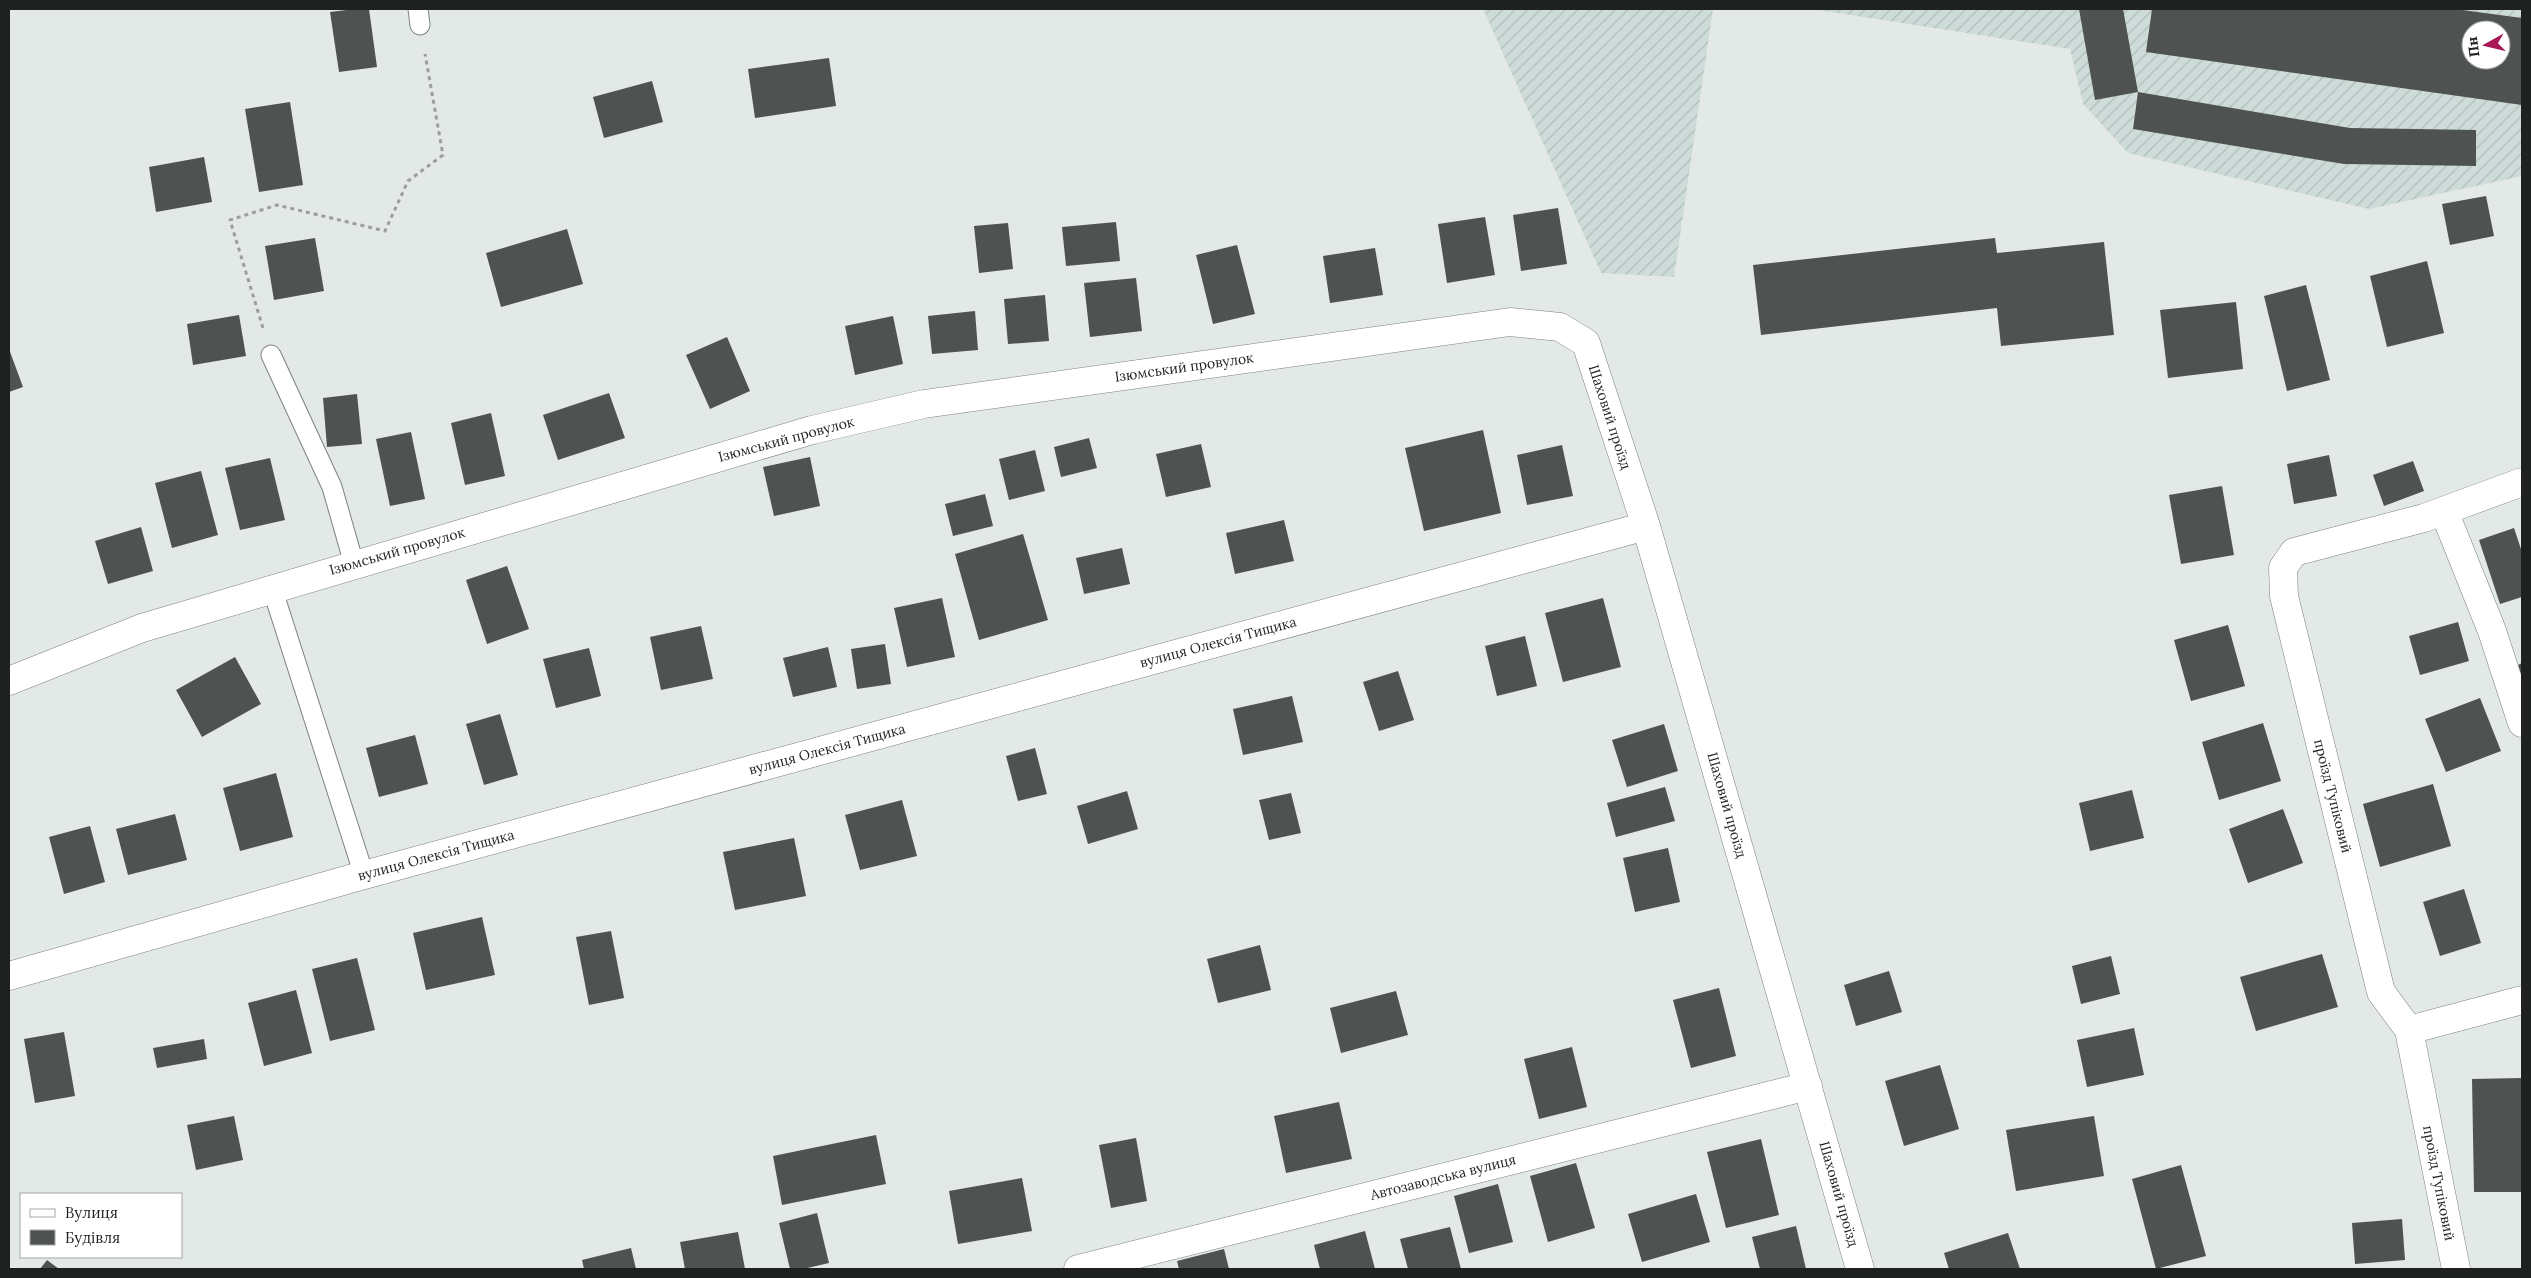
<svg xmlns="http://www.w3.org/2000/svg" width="2531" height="1278" font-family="Lora,serif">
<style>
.industrial{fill:url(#industrial-furrows);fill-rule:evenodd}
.building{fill:#4e5251;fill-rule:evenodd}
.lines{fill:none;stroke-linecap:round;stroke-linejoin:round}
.lane-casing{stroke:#7d8280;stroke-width:21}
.street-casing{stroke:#7d8280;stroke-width:29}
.path{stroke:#9a9e9d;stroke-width:3;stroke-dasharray:4 4;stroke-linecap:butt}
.lane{stroke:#fff;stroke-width:19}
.street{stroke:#fff;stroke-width:28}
.labels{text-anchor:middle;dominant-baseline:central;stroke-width:5;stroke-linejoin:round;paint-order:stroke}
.street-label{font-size:14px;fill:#1f2020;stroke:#fff}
</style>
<defs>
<pattern id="industrial-furrows" width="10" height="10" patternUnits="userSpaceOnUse" patternTransform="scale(1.25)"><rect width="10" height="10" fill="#cedcd9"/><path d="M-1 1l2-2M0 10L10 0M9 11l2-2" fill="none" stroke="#b0bcba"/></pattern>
</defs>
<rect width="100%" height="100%" fill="#e3e9e7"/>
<path class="industrial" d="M 1483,9 L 1713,9 L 1674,277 L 1601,273 Z
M 1812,9 L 2522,9 L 2522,176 L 2369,209 L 2128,153 L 2083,104 L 2070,49 ZM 2471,30 L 2501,30 L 2501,60 L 2471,60 Z"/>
<path class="building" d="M 355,9 L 369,9 L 377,67 L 339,72 L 330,12 Z
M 2079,9 L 2123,9 L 2138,92 L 2095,100 Z
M 2152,9 L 2455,9 L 2522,18 L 2522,105 L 2146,52 ZM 2471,30 L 2501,30 L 2501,60 L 2471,60 Z
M 829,58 L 836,106 L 755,118 L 748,69 Z
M 652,81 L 663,122 L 604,138 L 593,97 Z
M 2138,92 L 2350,128 L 2476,130 L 2476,166 L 2344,164 L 2133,129 Z
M 290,102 L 303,185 L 259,192 L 245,109 Z
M 204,157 L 212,202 L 156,212 L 149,167 Z
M 2486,196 L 2494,236 L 2450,245 L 2442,204 Z
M 1558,208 L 1567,264 L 1521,271 L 1513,215 Z
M 1485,217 L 1495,275 L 1447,283 L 1438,224 Z
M 1116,222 L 1120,261 L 1066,266 L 1062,227 Z
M 1008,223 L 1013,269 L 979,273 L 974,226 Z
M 567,229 L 583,284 L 501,307 L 486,253 Z
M 315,238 L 324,291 L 274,300 L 265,246 Z
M 1995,238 L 1997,253 L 2104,242 L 2114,335 L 2001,346 L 1997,308 L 1761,335 L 1753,265 Z
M 1237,245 L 1255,314 L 1213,324 L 1196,255 Z
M 1375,248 L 1383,295 L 1330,303 L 1323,256 Z
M 2427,261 L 2444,333 L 2387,347 L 2370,276 Z
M 1136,278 L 1142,331 L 1090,337 L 1084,283 Z
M 2306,285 L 2330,380 L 2287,391 L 2264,296 Z
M 1045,295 L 1049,341 L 1008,344 L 1004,299 Z
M 2236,302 L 2243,369 L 2168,378 L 2160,310 Z
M 975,311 L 978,350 L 932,354 L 928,316 Z
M 239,315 L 246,356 L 193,365 L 187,324 Z
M 893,316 L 903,364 L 855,375 L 845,326 Z
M 727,337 L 750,391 L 710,409 L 686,355 Z
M 9,349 L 23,387 L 9,392 Z
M 609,393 L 625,438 L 558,460 L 543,415 Z
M 357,394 L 362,444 L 327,447 L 323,398 Z
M 491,413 L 505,476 L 465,485 L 451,423 Z
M 1483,430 L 1501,513 L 1424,531 L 1405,448 Z
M 411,432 L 425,499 L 390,506 L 376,439 Z
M 1089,438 L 1097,468 L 1061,477 L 1054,447 Z
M 1201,444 L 1211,487 L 1166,497 L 1156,454 Z
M 1562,445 L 1573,496 L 1527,505 L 1517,455 Z
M 1035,450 L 1045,491 L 1009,500 L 999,459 Z
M 2329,455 L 2337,496 L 2294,504 L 2287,464 Z
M 810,457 L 820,506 L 774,516 L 763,467 Z
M 270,458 L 285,520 L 240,530 L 225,468 Z
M 2413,461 L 2424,491 L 2384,506 L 2373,475 Z
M 201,471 L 218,535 L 172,548 L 155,483 Z
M 2222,486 L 2234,555 L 2181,564 L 2169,495 Z
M 985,494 L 993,526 L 953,536 L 945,504 Z
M 1284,520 L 1294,561 L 1235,574 L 1226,533 Z
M 141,527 L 153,571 L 108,584 L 95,541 Z
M 2514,528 L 2522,552 L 2522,597 L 2500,604 L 2479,540 Z
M 1023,534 L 1048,620 L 979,640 L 955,554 Z
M 1122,548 L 1130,584 L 1084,594 L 1076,558 Z
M 507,566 L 529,629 L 487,644 L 466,580 Z
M 942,598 L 955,657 L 907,667 L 894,608 Z
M 1603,598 L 1621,667 L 1563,682 L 1545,613 Z
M 2458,622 L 2469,661 L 2420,675 L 2409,636 Z
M 2228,625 L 2245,686 L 2191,701 L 2174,640 Z
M 701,626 L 713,679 L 661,690 L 650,637 Z
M 1525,636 L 1537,686 L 1497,696 L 1485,646 Z
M 885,644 L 891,684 L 857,689 L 851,649 Z
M 828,647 L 837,687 L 793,697 L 783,658 Z
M 589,648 L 601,696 L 556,708 L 543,659 Z
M 235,657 L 261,704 L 202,737 L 176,690 Z
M 2522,663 L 2522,678 L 2518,665 Z
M 1398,671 L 1414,720 L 1379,731 L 1363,682 Z
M 1292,696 L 1303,742 L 1243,755 L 1233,709 Z
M 2480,698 L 2501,751 L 2446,772 L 2425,719 Z
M 500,714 L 518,775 L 484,785 L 466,724 Z
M 2263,723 L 2281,781 L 2219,800 L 2202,742 Z
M 1664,724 L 1678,771 L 1627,787 L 1612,740 Z
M 415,735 L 428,784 L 379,797 L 366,748 Z
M 1035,748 L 1047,794 L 1018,801 L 1006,756 Z
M 276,773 L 293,837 L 240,851 L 223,788 Z
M 2433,784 L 2451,846 L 2380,867 L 2363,804 Z
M 1665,787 L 1675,821 L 1616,837 L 1607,803 Z
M 2132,790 L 2144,838 L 2090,851 L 2079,803 Z
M 1127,791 L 1138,829 L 1088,844 L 1077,806 Z
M 1291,793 L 1301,833 L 1269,840 L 1259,800 Z
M 902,800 L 917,856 L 860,870 L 845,815 Z
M 2283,809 L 2303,863 L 2248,883 L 2229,829 Z
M 175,814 L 187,860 L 128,875 L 116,829 Z
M 90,826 L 105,882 L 64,894 L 49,837 Z
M 794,838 L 806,896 L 735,910 L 723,852 Z
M 1668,848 L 1680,902 L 1635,912 L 1623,858 Z
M 2464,889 L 2481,943 L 2440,956 L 2423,902 Z
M 482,917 L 495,975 L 426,990 L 413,933 Z
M 611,931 L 624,998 L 589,1005 L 576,937 Z
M 1260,945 L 1271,990 L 1218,1003 L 1207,959 Z
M 2322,954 L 2338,1007 L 2256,1031 L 2240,977 Z
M 2111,956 L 2120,994 L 2081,1004 L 2072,966 Z
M 357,958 L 375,1030 L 330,1041 L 312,969 Z
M 1889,971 L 1902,1012 L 1856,1026 L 1844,985 Z
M 1719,988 L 1736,1056 L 1691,1068 L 1673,1000 Z
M 296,990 L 312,1053 L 264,1066 L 248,1003 Z
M 1396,991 L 1408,1035 L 1341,1053 L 1330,1008 Z
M 2134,1028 L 2144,1075 L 2087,1087 L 2077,1040 Z
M 64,1032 L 75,1096 L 35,1103 L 24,1039 Z
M 204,1039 L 207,1059 L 157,1068 L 153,1048 Z
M 1572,1047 L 1587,1107 L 1539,1119 L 1524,1059 Z
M 1940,1065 L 1959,1129 L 1904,1146 L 1885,1081 Z
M 2522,1078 L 2522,1192 L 2474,1192 L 2472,1079 Z
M 1339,1102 L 1352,1159 L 1286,1173 L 1274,1116 Z
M 234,1116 L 243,1160 L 196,1170 L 187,1125 Z
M 2094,1116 L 2104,1176 L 2016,1191 L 2006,1130 Z
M 876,1135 L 886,1184 L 782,1205 L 773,1156 Z
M 1136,1138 L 1147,1201 L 1111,1208 L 1099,1145 Z
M 1761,1139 L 1779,1215 L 1726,1228 L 1707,1152 Z
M 1576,1163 L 1595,1228 L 1548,1242 L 1530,1176 Z
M 2181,1165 L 2206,1256 L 2156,1269 L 2132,1179 Z
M 1022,1178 L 1032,1231 L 958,1244 L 949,1191 Z
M 1498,1184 L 1513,1242 L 1469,1253 L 1454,1196 Z
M 1696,1194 L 1710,1242 L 1642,1262 L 1628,1214 Z
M 817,1213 L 829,1263 L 803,1269 L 790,1269 L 779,1223 Z
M 2402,1219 L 2405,1260 L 2355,1264 L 2352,1223 Z
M 1796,1226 L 1806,1269 L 1760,1269 L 1752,1237 Z
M 1450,1227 L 1461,1269 L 1408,1269 L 1400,1239 Z
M 1365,1231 L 1375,1269 L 1320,1269 L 1314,1245 Z
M 738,1232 L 745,1269 L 685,1269 L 680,1242 Z
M 2008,1233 L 2020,1269 L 1949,1269 L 1944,1253 Z
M 631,1248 L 636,1269 L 584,1269 L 582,1260 Z
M 1224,1249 L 1229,1269 L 1179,1269 L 1177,1261 Z
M 47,1260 L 59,1269 L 40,1269 Z"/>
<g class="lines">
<defs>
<path id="lane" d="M 418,9 L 420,25
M 271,355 L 332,487 L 354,564
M 272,588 L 364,875"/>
<path id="street" d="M 2444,511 L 2492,631 L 2522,723
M 9,681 L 142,628 L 812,430 L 924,404 L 1510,322 L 1560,327 L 1586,343 L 1646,526 L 1860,1269
M 9,976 L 364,875 L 1646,526
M 2409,1030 L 2522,1000
M 1078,1269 L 1808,1086
M 2456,1269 L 2409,1030 L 2381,992 L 2284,596 L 2283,568 L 2294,552 L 2424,518 L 2522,482"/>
</defs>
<use href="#lane" class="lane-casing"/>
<use href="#street" class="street-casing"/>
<path class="path" d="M 263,328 L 230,220 L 277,205 L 385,231 L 408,181 L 443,155 L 425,54"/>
<use href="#lane" class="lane"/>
<use href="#street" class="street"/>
</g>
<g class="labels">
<g class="street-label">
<text transform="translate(1184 367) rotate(-8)">Ізюмський провулок</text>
<text transform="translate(1610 417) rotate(72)">Шаховий проїзд</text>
<text transform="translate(786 439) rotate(-15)">Ізюмський провулок</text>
<text transform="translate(397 551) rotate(-16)">Ізюмський провулок</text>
<text transform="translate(1218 642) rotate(-15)">вулиця Олексія Тищика</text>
<text transform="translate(827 749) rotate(-15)">вулиця Олексія Тищика</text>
<text transform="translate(2333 796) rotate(76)">проїзд Тупіковий</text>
<text transform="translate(1727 805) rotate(74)">Шаховий проїзд</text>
<text transform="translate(436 855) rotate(-15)">вулиця Олексія Тищика</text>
<text transform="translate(1443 1177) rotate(-14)">Автозаводська вулиця</text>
<text transform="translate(2439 1183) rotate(79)">проїзд Тупіковий</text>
<text transform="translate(1839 1194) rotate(74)">Шаховий проїзд</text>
</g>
</g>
<rect width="2531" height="1278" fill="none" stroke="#1f2020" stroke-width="20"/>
<rect x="20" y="1193" width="162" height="65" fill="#ffffff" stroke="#a5a6a6"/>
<rect x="30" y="1209" width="25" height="8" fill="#ffffff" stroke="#a5a6a6"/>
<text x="65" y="1218" font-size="15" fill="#1f2020">Вулиця</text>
<rect x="30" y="1230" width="25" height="15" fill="#4e5251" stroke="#a5a6a6"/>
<text x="65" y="1243" font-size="15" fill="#1f2020">Будівля</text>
<g transform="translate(2486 45) rotate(262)"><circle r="24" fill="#ffffff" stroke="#a5a6a6"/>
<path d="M0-4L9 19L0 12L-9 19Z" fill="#a81958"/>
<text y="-8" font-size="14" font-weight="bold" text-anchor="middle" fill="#1f2020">Пн</text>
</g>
</svg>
